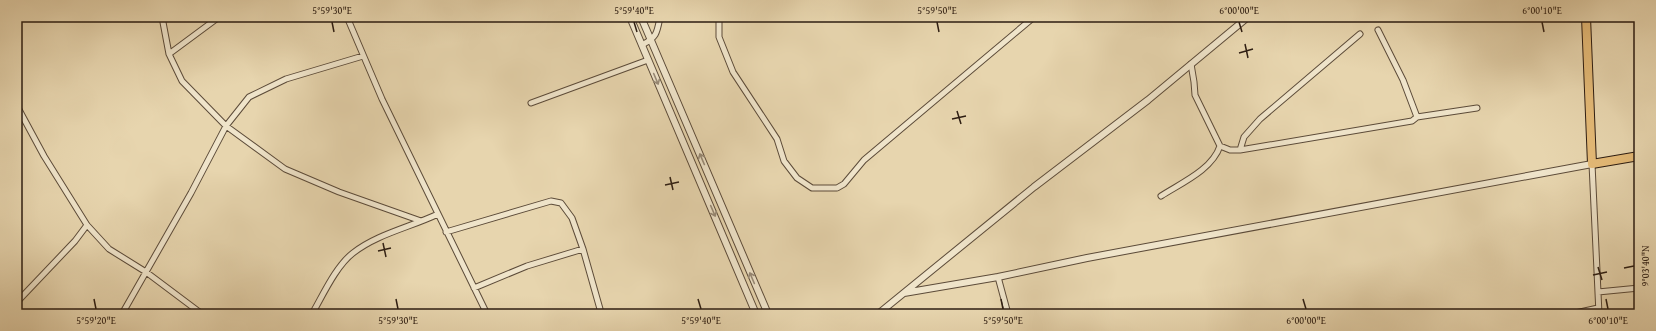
<svg xmlns="http://www.w3.org/2000/svg" width="1656" height="331" font-family="'Gentium Book Plus',serif">
<style>
.lines{fill:none;stroke-linecap:round;stroke-linejoin:round}
.minor-casing{stroke:#5c4b39;stroke-width:7}
.tertiary-casing{stroke:#5c4b39;stroke-width:8}
.primary-casing{stroke:#2d1d12;stroke-width:10}
.minor{stroke:#efe4ca;stroke-width:5}
.tertiary{stroke:#efe4ca;stroke-width:6}
.primary{stroke:#e4ba77;stroke-width:8}
.oneway{stroke:#988a77}
.ticks{fill:none;stroke:#2d1d12;stroke-width:1.5}
.neatline{fill:none;stroke:#2d1d12;stroke-width:1.5}
.ticks-label{font-size:10px;text-anchor:middle;fill:#2d1d12}
</style>
<rect width="100%" height="100%" fill="#e7d5ae"/>
<filter id="stains"><feTurbulence type="fractalNoise" baseFrequency=".005" numOctaves="4"/><feColorMatrix values="0 0 0 0 .2 0 0 0 0 .09 0 0 0 0 .02 0 0 0 .5 -.17"/></filter>
<radialGradient id="worn" r=".72"><stop offset=".6" stop-color="#630" stop-opacity="0"/><stop offset="1" stop-color="#630" stop-opacity=".3"/></radialGradient>
<g class="lines">
<defs>
<path id="minor" d="M 162,17 L 169,54 L 182,81 L 226,126 L 285,169 L 339,192 L 421,221
M 347,17 L 382,99 L 487,314
M 719,17 L 719,37 L 733,72 L 777,139 L 784,161 L 797,178 L 812,188 L 837,188 L 844,184 L 864,160 L 1034,17
M 1378,30 L 1403,80 L 1417,117
M 642,45 C 657,37 657,33 660,17
M 169,54 L 219,17
M 1191,64 L 1194,82 L 1195,95 L 1220,146 L 1230,150 L 1240,150 L 1412,121 L 1417,117 L 1477,108
M 531,103 L 648,60
M 17,106 L 44,156 L 87,225 L 109,249 L 146,272 L 202,314
M 1240,150 L 1244,137 L 1260,119 L 1360,34
M 1592,164 L 1599,314
M 1161,196 C 1181,183 1212,170 1220,146
M 446,232 L 551,201 L 561,203 L 572,218 L 583,249 L 600,309
M 998,277 L 1008,314
M 474,288 L 527,266 L 583,249
M 1598,292 L 1639,288
M 17,302 L 75,241 L 87,225
M 122,314 L 191,193 L 226,126 L 249,97 L 286,79 L 363,56
M 312,314 C 323,295 336,266 353,253 C 377,234 411,227 438,214
M 1571,314 L 1598,308"/>
<path id="tertiary" d="M 630,17 L 756,314
M 641,17 L 768,314
M 904,293 L 998,277 L 1087,258 L 1592,164
M 878,314 L 1034,187 L 1148,100 L 1248,17"/>
<path id="primary" d="M 1586,17 L 1592,164 L 1639,156"/>
</defs>
<use href="#minor" class="minor-casing"/>
<use href="#tertiary" class="tertiary-casing"/>
<use href="#primary" class="primary-casing"/>
<use href="#minor" class="minor"/>
<use href="#tertiary" class="tertiary"/>
<use href="#primary" class="primary"/>
</g>
<defs><path id="oneway-shaft" d="M-6 0H5M1.5-3L5.5 0L1.5 3" fill="none" stroke-width="1.6" stroke-linecap="round" stroke-linejoin="round"/></defs>
<g class="oneway">
<use href="#oneway-shaft" transform="translate(656 79) rotate(67)"/>
<use href="#oneway-shaft" transform="translate(702 159) rotate(-113)"/>
<use href="#oneway-shaft" transform="translate(713 211) rotate(67)"/>
<use href="#oneway-shaft" transform="translate(752 278) rotate(-113)"/>
</g>
<path class="ticks" d="M 332,22 L 334,32M 634,22 L 637,32M 937,22 L 939,32M 1239,22 L 1242,32M 1542,22 L 1544,32M 1245,44 L 1248,58M 1239,53 L 1253,49M 957,111 L 961,124M 952,119 L 966,116M 670,177 L 673,190M 665,185 L 679,182M 383,243 L 386,257M 378,251 L 391,248M 1598,267 L 1602,280M 1624,268 L 1634,266M 1593,275 L 1607,272M 94,299 L 96,309M 396,299 L 398,309M 698,299 L 701,309M 1001,299 L 1003,309M 1303,299 L 1306,309M 1606,299 L 1608,309"/>
<rect width="1656" height="331" fill="none" stroke="#e7d5ae" stroke-width="44"/>
<rect x="22" y="22" width="1612" height="287" class="neatline"/>
<g class="ticks-label">
<text x="332" y="14">5°59'30"E</text>
<text x="634" y="14">5°59'40"E</text>
<text x="937" y="14">5°59'50"E</text>
<text x="1239" y="14">6°00'00"E</text>
<text x="1542" y="14">6°00'10"E</text>
<text transform="translate(1645 266) rotate(-90)" y="4">9°03'40"N</text>
<text x="96" y="324">5°59'20"E</text>
<text x="398" y="324">5°59'30"E</text>
<text x="701" y="324">5°59'40"E</text>
<text x="1003" y="324">5°59'50"E</text>
<text x="1306" y="324">6°00'00"E</text>
<text x="1608" y="324">6°00'10"E</text>
</g>
<rect width="100%" height="100%" filter="url(#stains)"/>
<rect width="100%" height="100%" fill="url(#worn)"/>
</svg>
